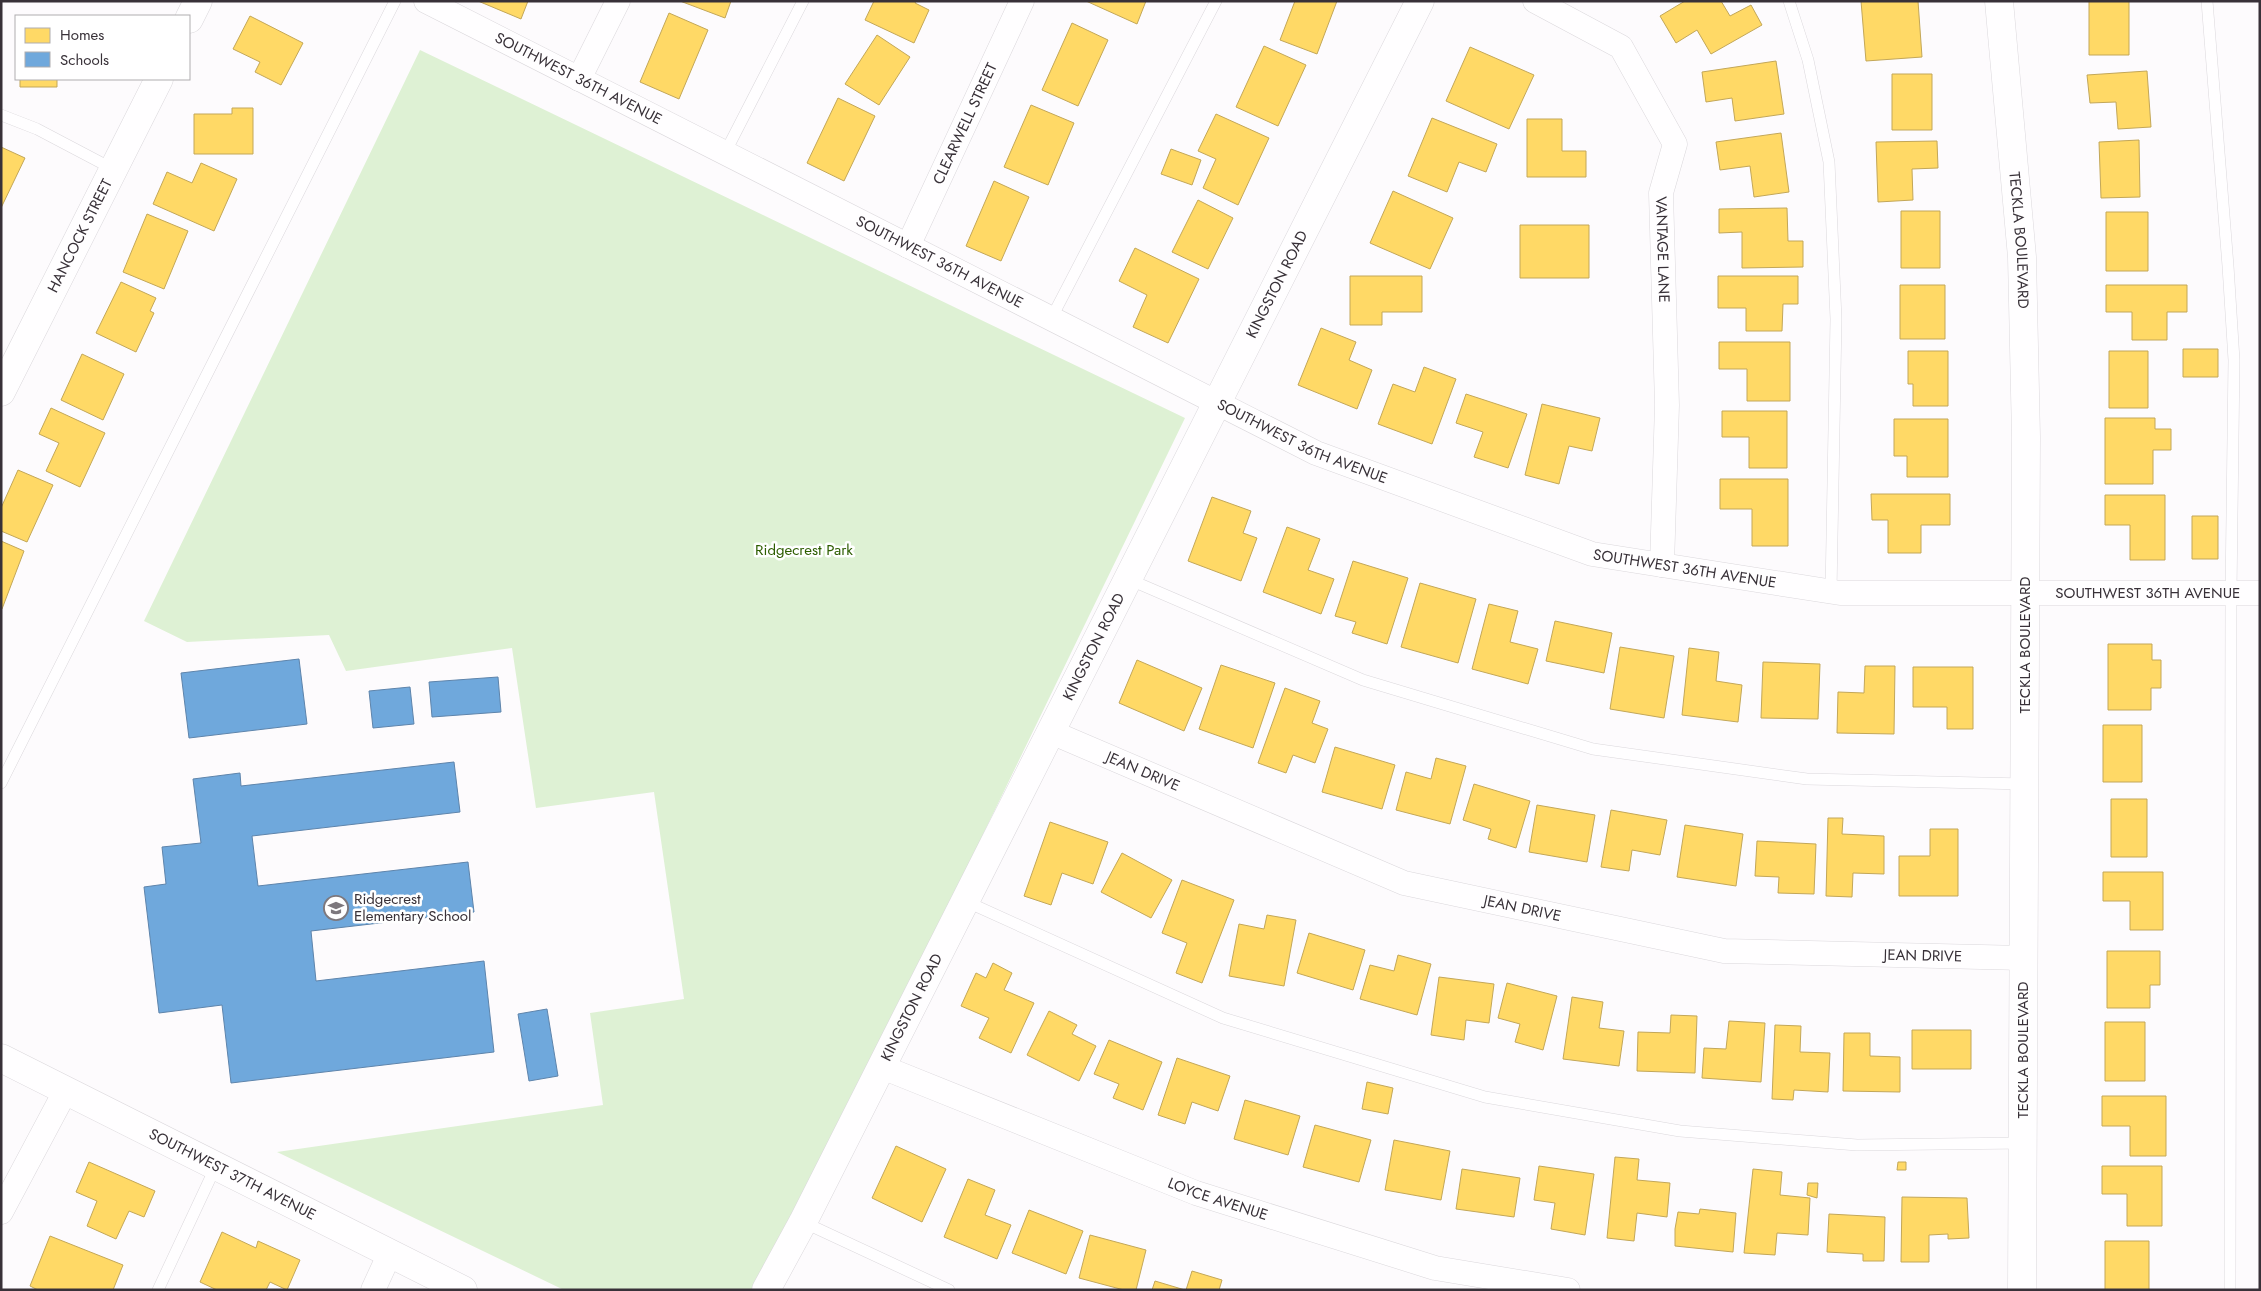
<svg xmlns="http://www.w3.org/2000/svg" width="2261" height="1291" font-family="Jost,sans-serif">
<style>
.green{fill:#def1d4}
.homes{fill:#ffd966;stroke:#c3a758}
.schools{fill:#6fa8dc;stroke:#5e84ab}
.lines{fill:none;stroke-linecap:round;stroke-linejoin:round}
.lane-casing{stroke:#dbd8dc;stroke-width:12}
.street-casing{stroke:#dbd8dc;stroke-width:25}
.secondary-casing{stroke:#dbd8dc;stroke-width:29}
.lane{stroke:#fffeff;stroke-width:11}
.street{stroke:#fffeff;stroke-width:24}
.secondary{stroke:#fffeff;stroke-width:28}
.labels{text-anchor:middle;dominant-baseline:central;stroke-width:5;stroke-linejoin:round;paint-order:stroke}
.street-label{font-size:15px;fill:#383138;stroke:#fff}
.park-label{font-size:15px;fill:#2d5d00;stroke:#fff}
.poi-label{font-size:15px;fill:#383138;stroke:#fff;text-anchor:start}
</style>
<rect width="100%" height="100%" fill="#fdfbfd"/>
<path class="green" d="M 420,50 L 1185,418 L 762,1290 L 564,1290 L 277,1152 L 603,1105 L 590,1013 L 684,999 L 654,792 L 536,808 L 512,648 L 346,671 L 329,635 L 187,642 L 144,621 Z"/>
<path class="homes" d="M 478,1 L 528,1 L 521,19 Z
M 680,1 L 731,1 L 725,18 Z
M 874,1 L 916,1 L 915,3 L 929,10 L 914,43 L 865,20 Z
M 1086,1 L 1146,1 L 1137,24 Z
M 1295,1 L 1337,1 L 1317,54 L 1280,40 Z
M 1685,1 L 1721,1 L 1730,16 L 1751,5 L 1762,25 L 1711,54 L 1697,30 L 1676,43 L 1660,16 Z
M 1861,1 L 1918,1 L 1922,57 L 1866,61 Z
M 2089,1 L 2129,1 L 2129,55 L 2089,55 Z
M 669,13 L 708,30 L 679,99 L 640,82 Z
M 250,16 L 303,43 L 281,85 L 255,72 L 260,62 L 233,49 Z
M 1072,23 L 1108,40 L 1078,106 L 1042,90 Z
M 877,35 L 910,57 L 879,105 L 845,84 Z
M 1264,46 L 1306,65 L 1278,126 L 1236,107 Z
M 1470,47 L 1534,75 L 1509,129 L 1446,101 Z
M 1776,61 L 1784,114 L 1735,121 L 1732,98 L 1706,102 L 1702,72 Z
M 2147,71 L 2151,127 L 2118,129 L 2116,102 L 2090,103 L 2087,75 Z
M 1892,74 L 1932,74 L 1932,130 L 1892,130 Z
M 20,79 L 57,79 L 57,87 L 20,87 Z
M 838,98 L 875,116 L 844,181 L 807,163 Z
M 1031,105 L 1074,123 L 1048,185 L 1004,167 Z
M 232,108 L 253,108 L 253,154 L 194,154 L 194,114 L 232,114 Z
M 1216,114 L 1269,138 L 1238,205 L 1203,188 L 1216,159 L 1198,151 Z
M 1432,118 L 1497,144 L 1486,172 L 1459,162 L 1447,192 L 1408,176 Z
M 1527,119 L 1562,119 L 1562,151 L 1586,151 L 1586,177 L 1527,177 Z
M 1781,133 L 1789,192 L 1754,197 L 1750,166 L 1720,170 L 1716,142 Z
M 2139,140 L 2140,197 L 2101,198 L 2099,142 Z
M 1937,141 L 1938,168 L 1912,169 L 1913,200 L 1878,202 L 1876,142 Z
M 1,147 L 25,158 L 1,208 Z
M 1171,149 L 1201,160 L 1192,185 L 1161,174 Z
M 201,163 L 237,179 L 214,231 L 153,204 L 167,172 L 192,183 Z
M 994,181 L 1029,197 L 1001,261 L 966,246 Z
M 1393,191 L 1453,218 L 1430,269 L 1370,243 Z
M 1198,200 L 1233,218 L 1208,269 L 1172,252 Z
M 1787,208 L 1788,241 L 1803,241 L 1803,267 L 1742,268 L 1742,232 L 1719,233 L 1719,209 Z
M 1901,211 L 1940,211 L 1940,268 L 1901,268 Z
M 2106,212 L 2148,212 L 2148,271 L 2106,271 Z
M 147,214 L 188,231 L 164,289 L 123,272 Z
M 1520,225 L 1589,225 L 1589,278 L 1520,278 Z
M 1135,248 L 1199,279 L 1168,343 L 1133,327 L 1147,295 L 1119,281 Z
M 1350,276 L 1422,276 L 1422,312 L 1382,312 L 1382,325 L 1350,325 Z
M 1718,276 L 1798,276 L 1798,304 L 1783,304 L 1782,331 L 1746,331 L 1746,308 L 1718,308 Z
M 121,282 L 156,298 L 150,311 L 154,313 L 136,352 L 96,333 Z
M 1900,285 L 1945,285 L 1945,339 L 1900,339 Z
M 2106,285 L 2187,285 L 2187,312 L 2167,312 L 2167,340 L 2132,340 L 2132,312 L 2106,312 Z
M 1321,328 L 1356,342 L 1349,360 L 1372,370 L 1357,409 L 1298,385 Z
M 1719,342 L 1790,342 L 1790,401 L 1747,401 L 1747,369 L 1719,369 Z
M 2183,349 L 2218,349 L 2218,377 L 2183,377 Z
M 1908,351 L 1948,351 L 1948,406 L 1913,406 L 1913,384 L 1908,384 Z
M 2109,351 L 2148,351 L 2148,408 L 2109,408 Z
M 82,354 L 124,374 L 103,420 L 61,400 Z
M 1424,367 L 1456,379 L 1432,444 L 1378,424 L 1393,384 L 1415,392 Z
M 1466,394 L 1527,414 L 1508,468 L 1474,457 L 1483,432 L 1456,423 Z
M 1542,404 L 1600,418 L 1592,451 L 1569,446 L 1559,484 L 1525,475 Z
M 51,408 L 105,433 L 80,487 L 46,471 L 59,443 L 39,434 Z
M 1722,411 L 1787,411 L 1787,468 L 1749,468 L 1749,437 L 1722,437 Z
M 2105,418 L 2155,418 L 2155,429 L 2171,429 L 2171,450 L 2153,450 L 2153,484 L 2105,484 Z
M 1894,419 L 1948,419 L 1948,477 L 1907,477 L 1907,456 L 1894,456 Z
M 18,470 L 53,485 L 27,542 L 1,531 L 1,508 Z
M 1720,479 L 1788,479 L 1788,546 L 1752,546 L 1752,509 L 1720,509 Z
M 1871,494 L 1950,494 L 1950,525 L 1921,525 L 1921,553 L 1888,553 L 1888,520 L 1872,520 Z
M 2105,495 L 2165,495 L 2165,560 L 2130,560 L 2130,525 L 2105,525 Z
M 1212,497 L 1251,511 L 1243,533 L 1257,538 L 1241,581 L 1188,561 Z
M 2192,516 L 2218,516 L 2218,559 L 2192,559 Z
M 1287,527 L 1320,539 L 1308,570 L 1334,579 L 1321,614 L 1263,592 Z
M 1,541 L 24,551 L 2,609 L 1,608 Z
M 1353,561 L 1408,578 L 1387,644 L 1352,633 L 1356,622 L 1335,616 Z
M 1420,583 L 1476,599 L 1458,663 L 1401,647 Z
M 1489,604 L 1518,611 L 1510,642 L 1538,649 L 1528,684 L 1472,669 Z
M 1555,621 L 1612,633 L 1604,673 L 1546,661 Z
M 2108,644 L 2152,644 L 2152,660 L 2161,660 L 2161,688 L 2151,688 L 2151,710 L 2108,710 Z
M 1620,647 L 1674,656 L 1664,718 L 1610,709 Z
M 1689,648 L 1719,652 L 1716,681 L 1742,685 L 1738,722 L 1682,715 Z
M 1137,660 L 1202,688 L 1184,731 L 1119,703 Z
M 1763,662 L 1820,664 L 1818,719 L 1761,718 Z
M 1221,665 L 1275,683 L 1253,748 L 1199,729 Z
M 1865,666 L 1895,666 L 1894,734 L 1837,733 L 1838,692 L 1864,693 Z
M 1913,667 L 1973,667 L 1973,729 L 1947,729 L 1947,707 L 1913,707 Z
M 1285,688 L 1320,701 L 1312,723 L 1328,729 L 1315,763 L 1293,755 L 1286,773 L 1258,763 Z
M 2103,725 L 2142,725 L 2142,782 L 2103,782 Z
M 1335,747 L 1395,765 L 1382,809 L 1322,792 Z
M 1436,758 L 1466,766 L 1450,824 L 1396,810 L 1406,772 L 1431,779 Z
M 1474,784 L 1530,801 L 1516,848 L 1488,839 L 1491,829 L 1463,820 Z
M 2111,799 L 2147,799 L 2147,857 L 2111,857 Z
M 1537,805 L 1595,815 L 1587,862 L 1529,852 Z
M 1611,810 L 1667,820 L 1660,855 L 1632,850 L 1629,871 L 1601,867 Z
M 1828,818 L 1843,818 L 1842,834 L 1884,836 L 1884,874 L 1853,873 L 1852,897 L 1826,896 Z
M 1050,822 L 1108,842 L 1093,884 L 1062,873 L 1051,905 L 1024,896 Z
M 1685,825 L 1743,834 L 1736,886 L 1677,877 Z
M 1930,829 L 1958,829 L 1958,896 L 1899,896 L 1899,856 L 1930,856 Z
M 1757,841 L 1816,844 L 1814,894 L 1778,893 L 1779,877 L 1755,876 Z
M 1122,853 L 1172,880 L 1151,918 L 1101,892 Z
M 2103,872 L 2163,872 L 2163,930 L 2130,930 L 2130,901 L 2103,901 Z
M 1182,880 L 1234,900 L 1202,983 L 1176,973 L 1187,943 L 1162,933 Z
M 1267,915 L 1296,920 L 1284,986 L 1229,976 L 1239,924 L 1264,929 Z
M 1309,933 L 1365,950 L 1353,990 L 1297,973 Z
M 2107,951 L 2160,951 L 2160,985 L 2150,985 L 2150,1008 L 2107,1008 Z
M 1398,955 L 1431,964 L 1417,1015 L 1360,999 L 1370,965 L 1394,971 Z
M 993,963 L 1012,973 L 1004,990 L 1034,1003 L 1011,1053 L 979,1038 L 989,1018 L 961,1006 L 976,973 L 986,978 Z
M 1439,977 L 1494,984 L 1489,1023 L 1466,1020 L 1464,1040 L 1431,1035 Z
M 1507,983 L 1557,996 L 1543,1050 L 1515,1042 L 1520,1024 L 1498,1018 Z
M 1572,997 L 1603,1002 L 1599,1028 L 1624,1031 L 1619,1066 L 1563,1059 Z
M 1049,1011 L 1077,1025 L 1072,1034 L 1096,1046 L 1079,1081 L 1027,1055 Z
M 1671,1015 L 1697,1016 L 1695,1073 L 1637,1071 L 1638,1032 L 1670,1033 Z
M 1729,1021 L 1765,1023 L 1761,1082 L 1702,1078 L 1704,1048 L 1726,1049 Z
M 2105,1022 L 2145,1022 L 2145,1081 L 2105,1081 Z
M 1775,1025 L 1801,1026 L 1800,1052 L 1830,1053 L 1828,1092 L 1794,1090 L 1793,1100 L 1772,1099 Z
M 1912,1030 L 1971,1030 L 1971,1069 L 1912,1069 Z
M 1844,1033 L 1870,1033 L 1870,1056 L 1900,1057 L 1900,1092 L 1843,1091 Z
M 1109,1040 L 1162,1062 L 1143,1110 L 1113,1098 L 1119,1084 L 1094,1074 Z
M 1177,1058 L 1230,1076 L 1218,1111 L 1192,1102 L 1185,1124 L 1158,1115 Z
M 1367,1082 L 1393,1088 L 1388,1114 L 1362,1109 Z
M 2102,1096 L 2166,1096 L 2166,1156 L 2130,1156 L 2130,1126 L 2102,1126 Z
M 1245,1100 L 1300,1116 L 1288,1155 L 1234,1139 Z
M 1315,1125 L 1371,1140 L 1359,1182 L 1303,1167 Z
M 1394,1140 L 1450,1151 L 1441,1200 L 1385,1190 Z
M 896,1146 L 946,1169 L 922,1222 L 872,1198 Z
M 1615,1157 L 1639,1159 L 1637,1180 L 1670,1183 L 1667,1217 L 1637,1213 L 1634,1241 L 1607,1238 Z
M 89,1162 L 155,1191 L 144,1217 L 129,1211 L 116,1239 L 87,1226 L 97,1201 L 76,1192 Z
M 1898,1162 L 1906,1162 L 1906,1170 L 1897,1170 Z
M 1539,1166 L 1594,1174 L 1585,1235 L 1551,1229 L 1555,1203 L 1534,1200 Z
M 2102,1166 L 2162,1166 L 2162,1226 L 2127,1226 L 2127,1194 L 2102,1194 Z
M 1462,1169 L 1520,1178 L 1514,1217 L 1456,1209 Z
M 1753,1169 L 1782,1172 L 1780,1195 L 1810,1198 L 1808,1235 L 1777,1233 L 1775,1255 L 1744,1253 Z
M 968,1179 L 995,1190 L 985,1215 L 1011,1225 L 997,1259 L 944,1237 Z
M 1808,1183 L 1818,1183 L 1817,1198 L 1807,1195 Z
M 1902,1197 L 1967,1198 L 1969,1238 L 1948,1239 L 1948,1234 L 1929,1235 L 1929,1262 L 1901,1262 Z
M 1700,1209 L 1736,1213 L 1733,1252 L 1675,1246 L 1675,1229 L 1678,1212 L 1699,1214 Z
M 1029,1210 L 1083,1231 L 1066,1274 L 1012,1253 Z
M 1829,1214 L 1885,1217 L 1884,1261 L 1863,1261 L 1863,1254 L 1827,1252 Z
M 222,1232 L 256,1248 L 258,1241 L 300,1260 L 287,1290 L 270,1282 L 266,1290 L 217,1290 L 200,1282 Z
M 1090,1235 L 1146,1250 L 1136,1290 L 1124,1290 L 1079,1278 Z
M 50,1236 L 123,1265 L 113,1290 L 38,1290 L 30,1286 Z
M 2105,1241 L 2149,1241 L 2149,1290 L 2105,1290 Z
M 1192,1271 L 1222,1280 L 1219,1290 L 1186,1290 Z
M 1155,1281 L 1185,1290 L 1152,1290 Z"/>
<path class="schools" d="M 299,659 L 307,724 L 189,738 L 181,673 Z
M 498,677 L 501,712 L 432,717 L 429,682 Z
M 410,687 L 414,724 L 373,728 L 369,691 Z
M 454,762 L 460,812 L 252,836 L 258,886 L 468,862 L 474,912 L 311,931 L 316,981 L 484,961 L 494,1052 L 231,1083 L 222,1005 L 159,1013 L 144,887 L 166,884 L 162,847 L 201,843 L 193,779 L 240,773 L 241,786 Z
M 547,1009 L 558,1076 L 529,1081 L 518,1014 Z"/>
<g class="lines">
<defs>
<path id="lane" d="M 1789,1 L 1808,60 L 1829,162 L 1836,319 L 1831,592
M 2207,1 L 2228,266 L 2234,360 L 2231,593 L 2230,1290
M 1,115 L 37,129 L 113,169
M 725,153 L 803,1
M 1051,319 L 1216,1
M 1128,579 L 1363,680 L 1593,749 L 1807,779 L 2025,784
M 1,783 L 395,1
M 965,901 L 1223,1018 L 1485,1097 L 1680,1131 L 1857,1145 L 2023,1143
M 803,1222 L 949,1290
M 158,1290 L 216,1166"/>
<g id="street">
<path id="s1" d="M 426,1 L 1316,453 L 1592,554 L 1840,593 L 2260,593"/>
<path id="s2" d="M 1535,1 L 1621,47 L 1675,144 L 1661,193 L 1667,405 L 1662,565"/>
<path d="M 579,79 L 618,1"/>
<path id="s3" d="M 908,246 L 1022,1"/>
<path id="s4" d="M 1051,732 L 1404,883 L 1724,951 L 2024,958"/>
<path id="s5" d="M 882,1067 L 1196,1193 L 1435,1268 L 1568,1290"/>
<path d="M 1,1212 L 66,1090"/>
<path d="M 373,1290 L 390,1253"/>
</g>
<g id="secondary">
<path id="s6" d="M 1999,1 L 2022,257 L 2026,437 L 2022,1290"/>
<path d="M 189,19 L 198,1"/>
<path id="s7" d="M 1,392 L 159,79"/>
<path id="s8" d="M 1,1058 L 463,1290"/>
<path id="s9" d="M 766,1290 L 803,1222 L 1420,1"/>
</g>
</defs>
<use href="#lane" class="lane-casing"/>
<use href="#street" class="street-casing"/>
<use href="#secondary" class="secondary-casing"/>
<use href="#lane" class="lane"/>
<use href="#street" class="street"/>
<use href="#secondary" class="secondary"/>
</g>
<defs>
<symbol id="school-ring" viewBox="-11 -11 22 22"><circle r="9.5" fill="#fff" stroke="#7d787d" stroke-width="1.5"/><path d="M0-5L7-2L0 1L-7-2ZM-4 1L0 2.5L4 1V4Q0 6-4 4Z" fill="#7d787d"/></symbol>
</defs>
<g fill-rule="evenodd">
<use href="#school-ring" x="322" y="894" width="28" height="28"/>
</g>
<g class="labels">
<g class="street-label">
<text stroke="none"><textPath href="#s1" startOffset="171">SOUTHWEST 36TH AVENUE</textPath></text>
<text stroke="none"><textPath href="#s3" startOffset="135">CLEARWELL STREET</textPath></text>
<text stroke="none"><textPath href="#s7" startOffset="175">HANCOCK STREET</textPath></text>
<text stroke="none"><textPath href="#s6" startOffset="240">TECKLA BOULEVARD</textPath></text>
<text stroke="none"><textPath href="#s2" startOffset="316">VANTAGE LANE</textPath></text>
<text stroke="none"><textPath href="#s1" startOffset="576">SOUTHWEST 36TH AVENUE</textPath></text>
<text stroke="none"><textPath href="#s9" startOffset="1128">KINGSTON ROAD</textPath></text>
<text stroke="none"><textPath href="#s1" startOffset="981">SOUTHWEST 36TH AVENUE</textPath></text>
<text stroke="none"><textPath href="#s1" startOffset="1386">SOUTHWEST 36TH AVENUE</textPath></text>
<text stroke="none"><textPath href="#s1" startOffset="1851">SOUTHWEST 36TH AVENUE</textPath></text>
<text transform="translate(2025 645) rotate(-90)">TECKLA BOULEVARD</text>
<text stroke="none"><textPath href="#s9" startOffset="722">KINGSTON ROAD</textPath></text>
<text stroke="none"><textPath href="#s4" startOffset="100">JEAN DRIVE</textPath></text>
<text stroke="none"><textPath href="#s4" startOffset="505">JEAN DRIVE</textPath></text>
<text stroke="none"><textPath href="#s4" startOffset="910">JEAN DRIVE</textPath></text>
<text stroke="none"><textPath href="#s9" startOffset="318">KINGSTON ROAD</textPath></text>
<text transform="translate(2023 1050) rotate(-90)">TECKLA BOULEVARD</text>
<text stroke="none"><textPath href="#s8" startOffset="259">SOUTHWEST 37TH AVENUE</textPath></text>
<text stroke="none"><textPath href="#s5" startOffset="361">LOYCE AVENUE</textPath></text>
</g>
<g class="park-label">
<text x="804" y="550">Ridgecrest Park</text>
</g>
<g class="poi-label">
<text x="354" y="899">Ridgecrest<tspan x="354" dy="17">Elementary School</tspan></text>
</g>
</g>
<rect width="2261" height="1291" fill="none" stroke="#383138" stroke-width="5"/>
<rect x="15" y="15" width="175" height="65" fill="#ffffff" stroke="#afadaf"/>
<rect x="25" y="28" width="25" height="15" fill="#ffd966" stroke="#afadaf"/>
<text x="60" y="40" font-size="15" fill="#383138">Homes</text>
<rect x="25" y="52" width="25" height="15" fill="#6fa8dc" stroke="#afadaf"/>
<text x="60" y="65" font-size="15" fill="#383138">Schools</text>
</svg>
